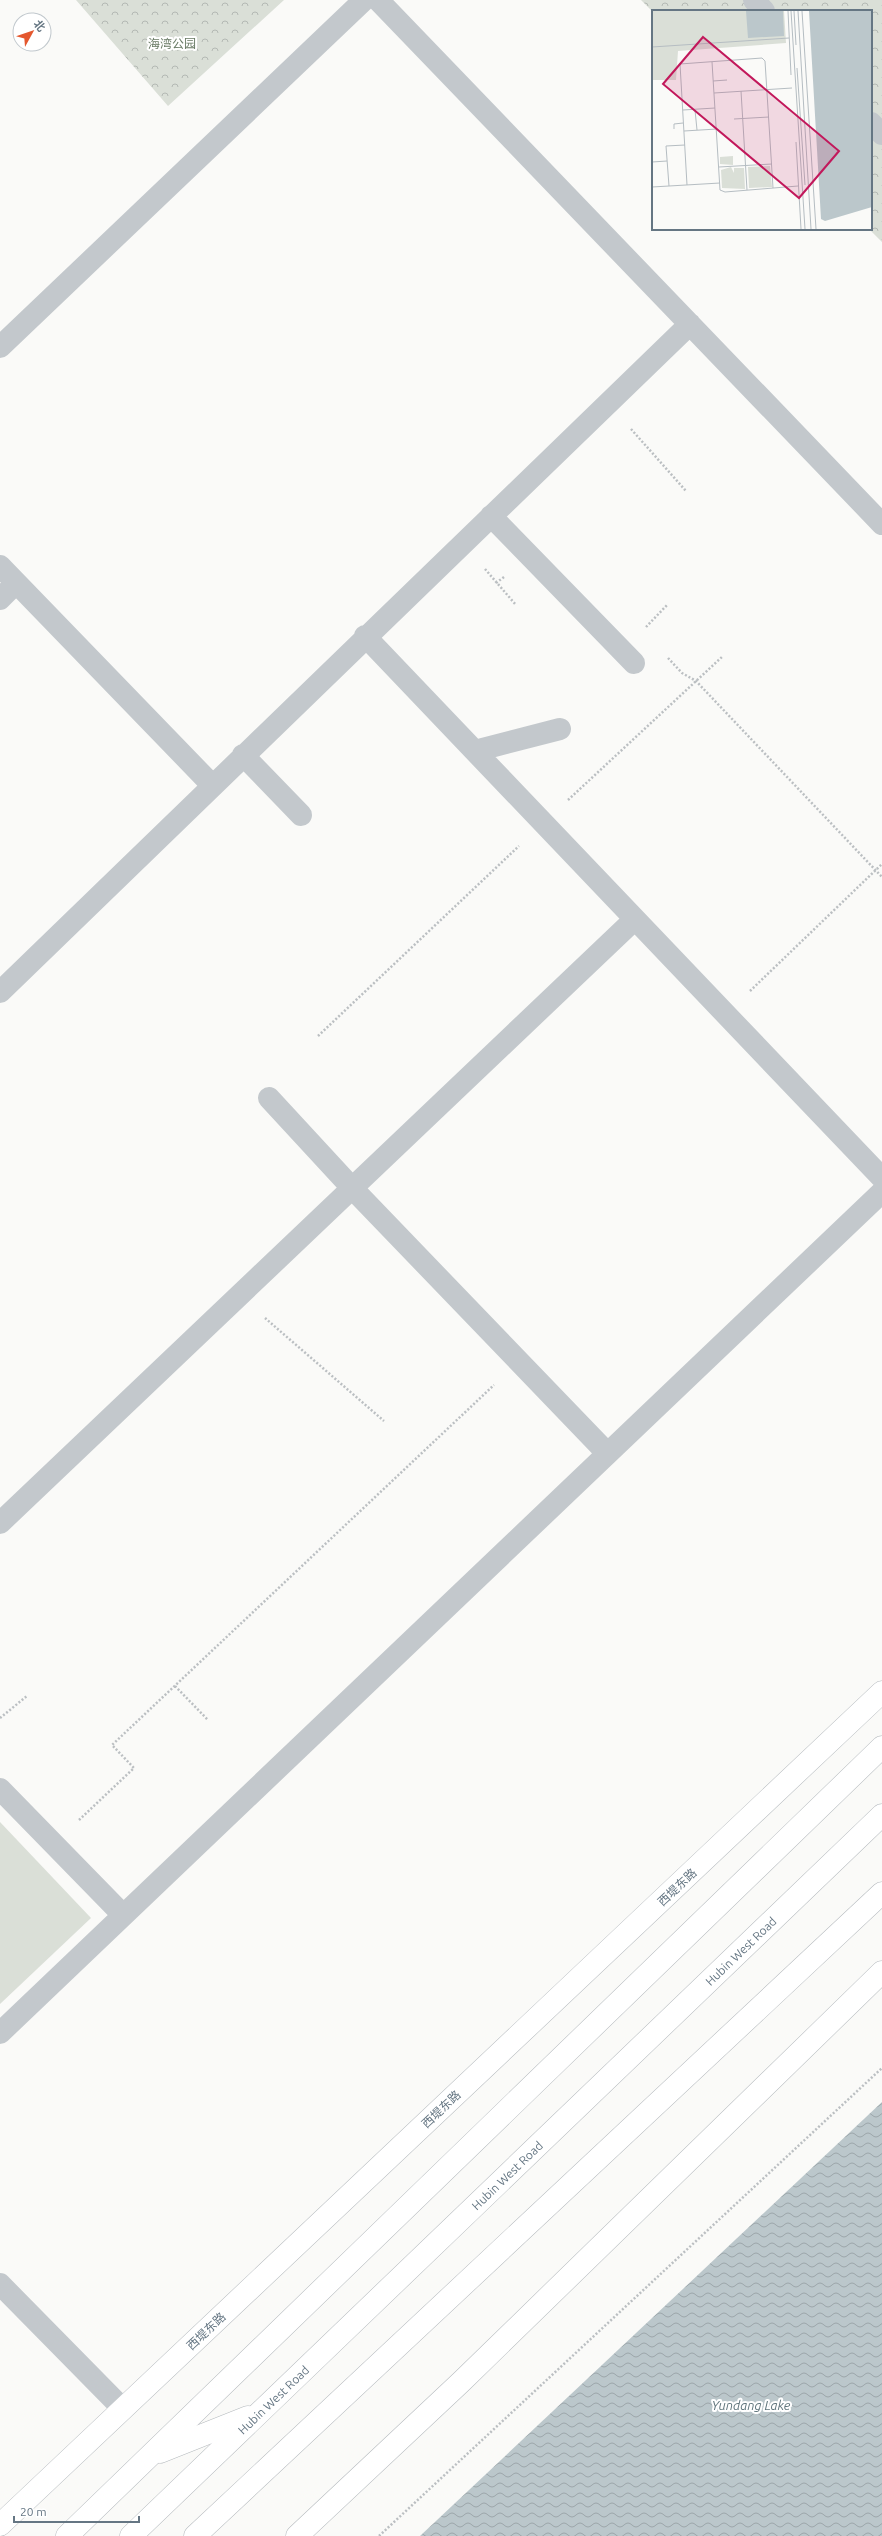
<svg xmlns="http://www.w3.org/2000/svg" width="882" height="2536" font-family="Ubuntu,'Noto Sans SC',sans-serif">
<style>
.grass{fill:#dadfd7}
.park{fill:url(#park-crowns)}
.water{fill:url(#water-waves)}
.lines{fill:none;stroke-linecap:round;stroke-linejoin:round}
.major-casing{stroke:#b5babe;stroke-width:23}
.path{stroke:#bbbfc2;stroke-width:2.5;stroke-dasharray:2 2;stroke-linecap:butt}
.minor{stroke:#c3c8cc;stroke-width:22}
.major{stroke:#fff;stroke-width:22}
.labels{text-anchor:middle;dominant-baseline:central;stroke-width:4;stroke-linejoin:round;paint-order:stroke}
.park-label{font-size:12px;fill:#687a64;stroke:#fff}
.street-label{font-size:12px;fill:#657683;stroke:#fff}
.water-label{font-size:13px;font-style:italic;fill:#60757c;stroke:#fff}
.inset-road{fill:none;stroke:#b5bdc2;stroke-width:1}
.view{fill:#c2185b;fill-opacity:0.15;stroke:#c2185b;stroke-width:2}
.inset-edge{fill:none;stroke:#657683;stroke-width:2}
</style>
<defs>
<pattern id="park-crowns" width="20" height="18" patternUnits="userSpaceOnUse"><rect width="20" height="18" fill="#dadfd7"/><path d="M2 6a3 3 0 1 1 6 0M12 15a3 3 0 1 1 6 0" fill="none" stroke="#b4b9b4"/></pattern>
<pattern id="water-waves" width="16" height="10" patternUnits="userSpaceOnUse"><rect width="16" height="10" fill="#bbc7cb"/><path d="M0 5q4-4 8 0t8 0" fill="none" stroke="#9ca6aa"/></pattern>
</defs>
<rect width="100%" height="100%" fill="#fafaf8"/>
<path class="grass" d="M 0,1822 L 91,1918 L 0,2004 Z"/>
<path class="park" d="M 76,0 L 284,0 L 168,106 Z
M 641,0 L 882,0 L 882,242 L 869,229 L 871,229 L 871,11 L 653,12 Z"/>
<path class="water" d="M 882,2102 L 882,2536 L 420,2536 Z"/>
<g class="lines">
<defs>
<g id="major">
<path d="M 160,2452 L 248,2417"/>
<path d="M 0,2525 L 882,1692"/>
<path d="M 67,2536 L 882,1747"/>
<path id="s1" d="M 131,2536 L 882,1815"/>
<path d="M 195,2536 L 882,1893"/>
<path d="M 297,2536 L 461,2382 L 882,1972"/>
</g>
</defs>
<use href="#major" class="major-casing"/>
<path class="path" d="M 631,429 L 686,491
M 485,569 L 516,605
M 496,583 L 504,577
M 646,627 L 668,604
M 668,658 L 682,673 L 696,681 L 882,877
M 568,800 L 723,656
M 750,991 L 882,864
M 318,1036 L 519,846
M 265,1318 L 384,1421
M 175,1686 L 208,1720
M 0,1718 L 27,1696
M 79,1820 L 134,1768 L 112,1745 L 494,1385
M 379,2536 L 882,2068"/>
<path class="minor" d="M 378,0 L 882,524
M 754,0 L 764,11
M 871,123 L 882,134
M 0,347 L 364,0
M 491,516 L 634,663
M 0,566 L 212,785
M 0,599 L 16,583
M 365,636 L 882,1178
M 475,751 L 560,729
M 243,755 L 301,815
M 0,992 L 690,324
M 269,1098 L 353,1189 L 607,1453
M 0,1523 L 635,919
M 0,1789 L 123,1915
M 0,2033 L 882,1192
M 0,2284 L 123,2409"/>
<use href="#major" class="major"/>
</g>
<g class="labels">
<g class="park-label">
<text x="172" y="43">海湾公园</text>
</g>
<g class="street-label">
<text transform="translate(677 1887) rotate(-43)">西堤东路</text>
<text stroke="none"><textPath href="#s1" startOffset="845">Hubin West Road</textPath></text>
<text transform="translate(441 2109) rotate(-43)">西堤东路</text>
<text stroke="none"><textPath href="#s1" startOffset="521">Hubin West Road</textPath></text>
<text transform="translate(206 2331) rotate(-43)">西堤东路</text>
<text stroke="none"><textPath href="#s1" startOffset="197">Hubin West Road</textPath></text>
</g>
<g class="water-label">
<text x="751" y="2405">Yundang Lake</text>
</g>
</g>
<g transform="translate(652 10)">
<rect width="220" height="220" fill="#fafaf8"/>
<path d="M 81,146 L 81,155 L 68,154 L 68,147 ZM 118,156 L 120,177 L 97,178 L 96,157 ZM 79,157 L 82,163 L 82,158 L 92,158 L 93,179 L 70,178 L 69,160 Z" fill="#dadfd7"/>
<path d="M 0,1 L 132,1 L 134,33 L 26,41 L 24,70 L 0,70 Z" fill="#dadfd7"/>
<path d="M 94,1 L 131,1 L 132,26 L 96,28 ZM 157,1 L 220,1 L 220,197 L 173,211 L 169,209 Z" fill="#bbc7cb"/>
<path class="inset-road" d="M 136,1 L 139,65M 139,1 L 153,219M 142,1 L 144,35M 146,1 L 159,219M 150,1 L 164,219M 0,37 L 137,28M 60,52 L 68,180 L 73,182 L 146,176M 145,58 L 153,175M 61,71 L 75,70M 89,81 L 95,180M 62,83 L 140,78M 31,100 L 63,98M 43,100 L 45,120M 82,109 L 117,107M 22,119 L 22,114 L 31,113M 32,121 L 65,119M 144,132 L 149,219M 0,152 L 15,151M 67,157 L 120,154M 35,175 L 28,54 L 110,48 L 113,51 L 121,178M 17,176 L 14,136 L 33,135M 0,177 L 68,173"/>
<path class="view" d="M 51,27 L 187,141 L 147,188 L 11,74 Z"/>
<rect width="220" height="220" class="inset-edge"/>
</g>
<g transform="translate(32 32) rotate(50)"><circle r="19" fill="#ffffff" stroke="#c1c8cd"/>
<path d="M0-3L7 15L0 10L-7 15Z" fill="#e4572e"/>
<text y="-6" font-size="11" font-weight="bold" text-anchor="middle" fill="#657683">北</text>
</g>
<path d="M14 2516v6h125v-6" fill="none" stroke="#657683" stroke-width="2"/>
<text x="20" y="2516" font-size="12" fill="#657683" stroke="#ffffff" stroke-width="3" paint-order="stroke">20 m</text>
</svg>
